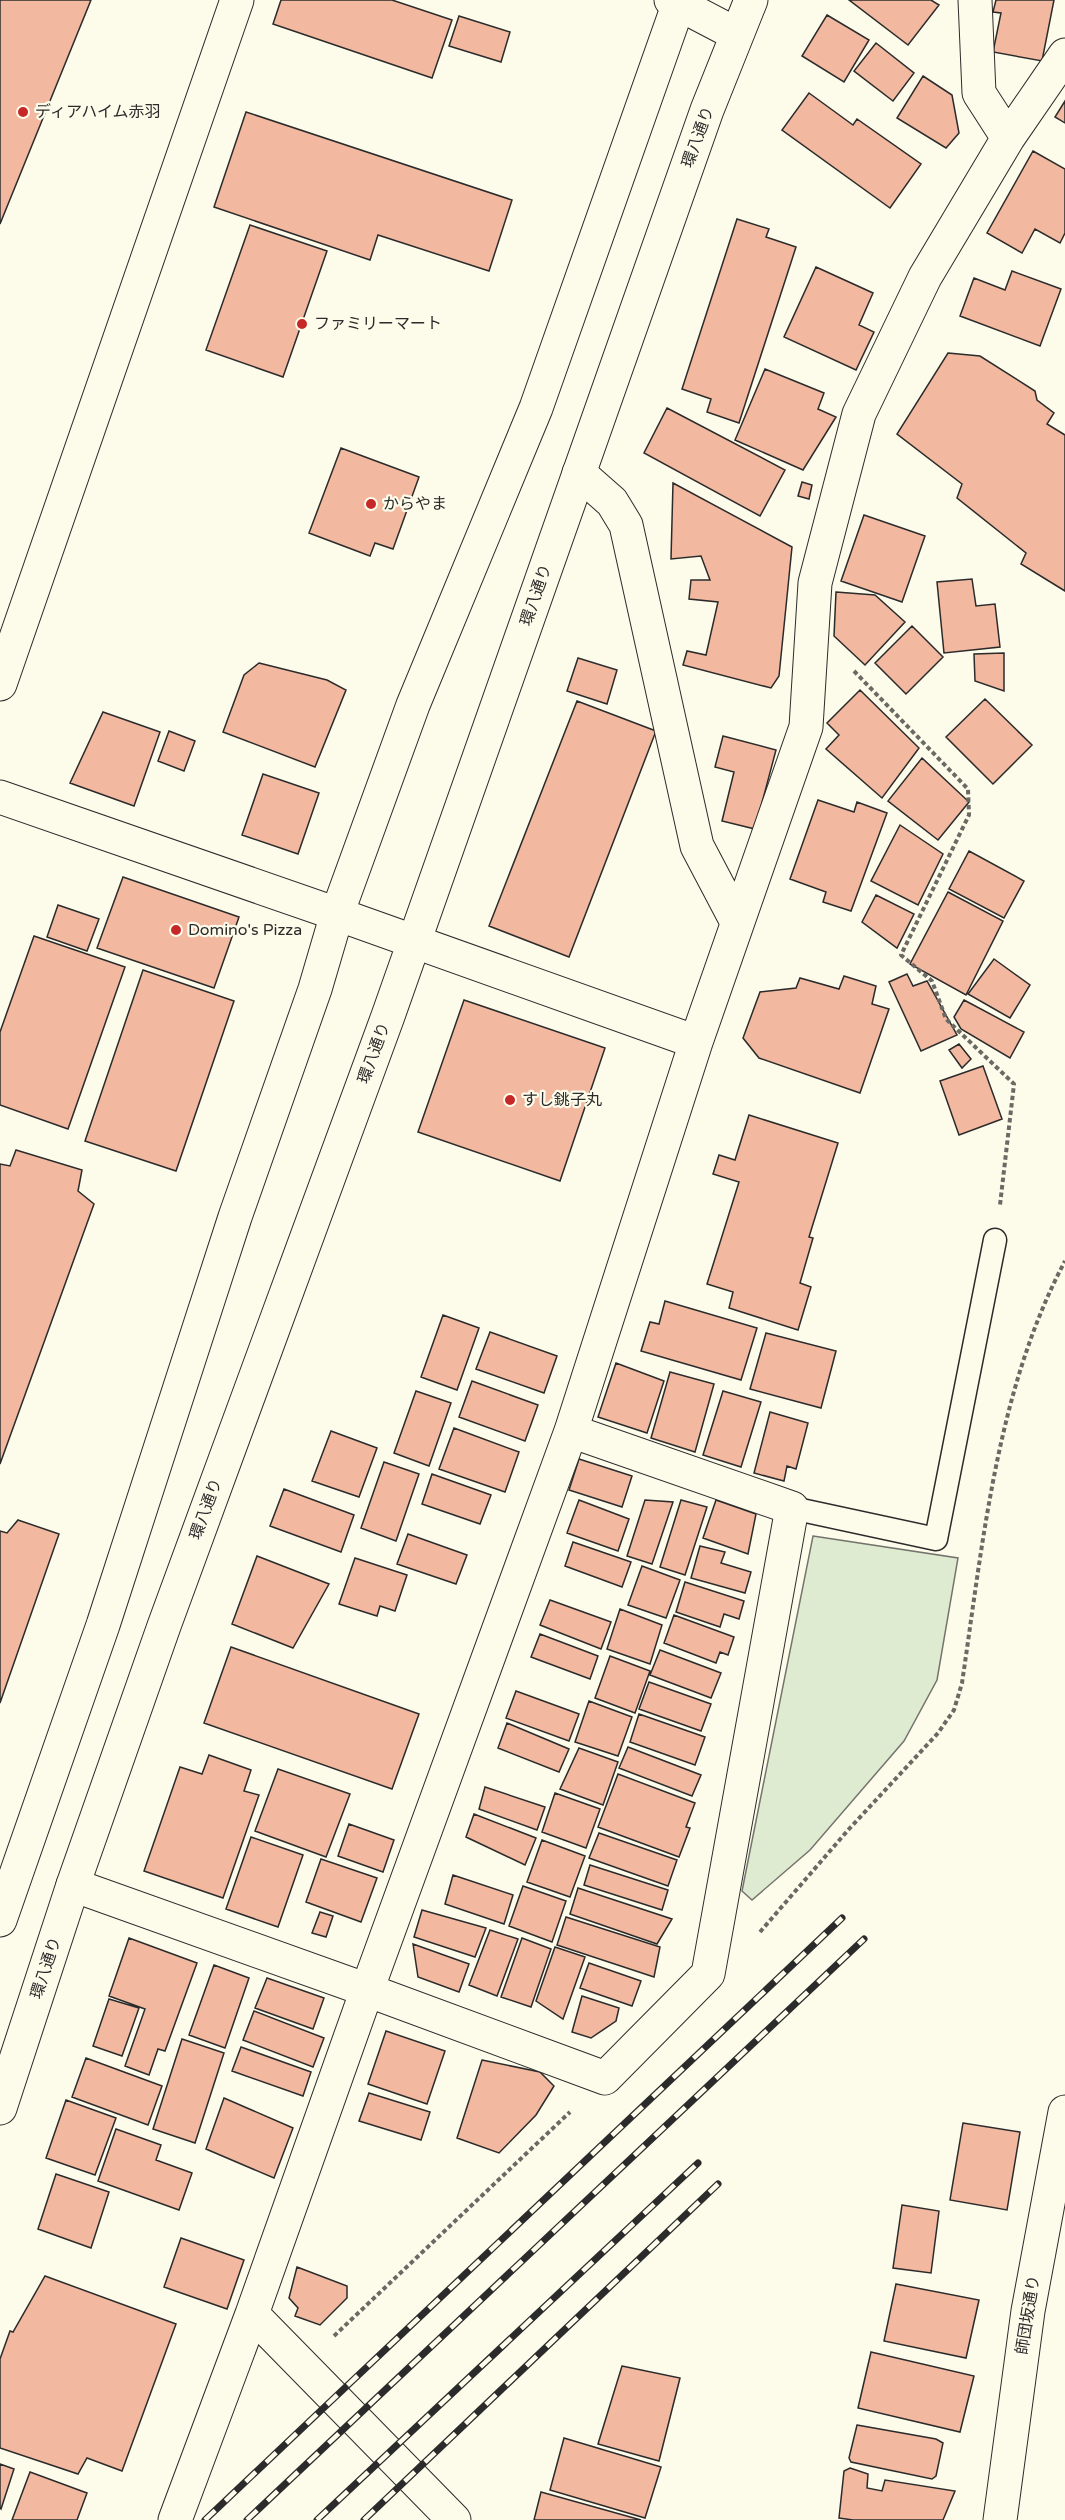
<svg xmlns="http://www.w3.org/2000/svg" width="1065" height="2520" font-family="'Varela Round','Noto Sans JP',sans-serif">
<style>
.green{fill:#deebd1;stroke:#74746e;stroke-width:1.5}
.building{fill:#f2b8a0;stroke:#2b2b2b;stroke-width:1.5}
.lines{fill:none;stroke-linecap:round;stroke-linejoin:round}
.service-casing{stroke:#2b2b2b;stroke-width:25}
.minor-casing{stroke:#2b2b2b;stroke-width:35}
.tertiary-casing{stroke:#2b2b2b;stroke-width:35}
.primary-casing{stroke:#2b2b2b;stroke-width:35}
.path{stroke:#6a6964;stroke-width:4;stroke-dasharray:4.5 3;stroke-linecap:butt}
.service{stroke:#fdfbea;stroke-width:22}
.minor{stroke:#fdfbea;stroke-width:33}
.tertiary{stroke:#fdfbea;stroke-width:33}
.primary{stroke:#fdfbea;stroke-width:33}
.rail-casing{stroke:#2b2b2b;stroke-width:7}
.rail{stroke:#fdfbea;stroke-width:4.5;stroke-dasharray:14;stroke-linecap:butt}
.poi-dot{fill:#c62828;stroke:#fdfbea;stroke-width:2}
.labels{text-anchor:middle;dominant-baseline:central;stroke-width:4.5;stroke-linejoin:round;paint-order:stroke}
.poi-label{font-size:16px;fill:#2b2b2b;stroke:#fdfbea;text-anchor:start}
.street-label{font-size:16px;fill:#2b2b2b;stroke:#fdfbea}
</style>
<rect width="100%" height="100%" fill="#fdfbea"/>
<path class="green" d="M 813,1536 L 958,1558 L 937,1680 L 904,1741 L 810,1850 L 752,1900 L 742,1891 Z"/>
<path class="building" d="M 0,0 L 91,0 L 0,224 Z
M 281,0 L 392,0 L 452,20 L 432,78 L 273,24 Z
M 849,0 L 931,0 L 939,5 L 908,45 Z
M 996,0 L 1054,0 L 1042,61 L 993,52 L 1001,13 L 993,12 Z
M 827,15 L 869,40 L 844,82 L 802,56 Z
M 459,16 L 510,32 L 501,62 L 449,46 Z
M 876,43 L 914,73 L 893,101 L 854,71 Z
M 923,76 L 952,95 L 959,133 L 946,148 L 897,118 Z
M 809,93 L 853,125 L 857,119 L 921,164 L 890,208 L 782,130 Z
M 1065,101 L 1065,123 L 1055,117 Z
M 246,112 L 512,200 L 489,271 L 378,235 L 370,260 L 214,207 Z
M 1033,151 L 1065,169 L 1065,233 L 1060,243 L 1035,229 L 1022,253 L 987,233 Z
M 737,219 L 769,229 L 766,237 L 796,247 L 739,423 L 707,412 L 711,399 L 682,389 Z
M 250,225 L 327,251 L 283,377 L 206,350 Z
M 816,267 L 873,293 L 859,325 L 874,332 L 856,370 L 784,337 Z
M 1012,271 L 1061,289 L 1040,346 L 960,316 L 974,278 L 1005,290 Z
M 948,353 L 980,356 L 1035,391 L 1037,400 L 1054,413 L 1047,424 L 1065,435 L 1065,591 L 1021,564 L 1026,553 L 957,498 L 962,484 L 897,434 Z
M 765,369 L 824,393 L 818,409 L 836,417 L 803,470 L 735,440 Z
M 667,408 L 785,470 L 760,516 L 644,453 Z
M 341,448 L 419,477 L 393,549 L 375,543 L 370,556 L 309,533 Z
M 802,482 L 812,485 L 809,499 L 798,496 Z
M 673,483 L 792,547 L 779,676 L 771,688 L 683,665 L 687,651 L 706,655 L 718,602 L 689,599 L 691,580 L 710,580 L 701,556 L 671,559 Z
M 864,515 L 925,536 L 902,602 L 841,581 Z
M 972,579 L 976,606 L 995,604 L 1000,647 L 944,653 L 937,582 Z
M 836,592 L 875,595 L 905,622 L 865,665 L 834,636 Z
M 912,626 L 943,657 L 906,694 L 875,663 Z
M 1004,653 L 1004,691 L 975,681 L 974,654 Z
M 578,658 L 617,670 L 607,704 L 567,691 Z
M 259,663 L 327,680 L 346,690 L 315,767 L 223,732 L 244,675 Z
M 860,690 L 919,748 L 882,798 L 826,749 L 839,735 L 827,723 Z
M 985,699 L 1032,745 L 993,784 L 946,737 Z
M 577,701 L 656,731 L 569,957 L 489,926 Z
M 103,712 L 160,732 L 134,806 L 70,783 Z
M 169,731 L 195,741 L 184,771 L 158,761 Z
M 723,736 L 776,750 L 755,829 L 722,821 L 734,772 L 715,767 Z
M 922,758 L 969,802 L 938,840 L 888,801 Z
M 263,774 L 319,793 L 298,854 L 242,835 Z
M 818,800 L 854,812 L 857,802 L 887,813 L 851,911 L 823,902 L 826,892 L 790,879 Z
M 900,825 L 943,854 L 918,905 L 871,881 Z
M 969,851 L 1024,881 L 1004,918 L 949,889 Z
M 123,877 L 239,917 L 214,988 L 97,948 Z
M 948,892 L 1003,921 L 966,995 L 910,964 Z
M 876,895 L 914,914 L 897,948 L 862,922 Z
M 58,905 L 99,919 L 87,951 L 47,937 Z
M 34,936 L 125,967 L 68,1129 L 0,1105 L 0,1032 Z
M 994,959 L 1030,985 L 1010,1018 L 968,994 Z
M 143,970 L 234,1001 L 176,1171 L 85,1141 Z
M 907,974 L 913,986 L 927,981 L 957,1035 L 921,1051 L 889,982 Z
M 844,976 L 876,986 L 872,1004 L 889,1009 L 860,1093 L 759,1058 L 743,1038 L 760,992 L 796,988 L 800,978 L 839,989 Z
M 464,1000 L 605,1048 L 560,1181 L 418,1132 Z
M 964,1000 L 1024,1032 L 1010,1058 L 961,1029 L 954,1017 Z
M 959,1044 L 971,1059 L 962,1068 L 949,1050 Z
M 983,1066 L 1002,1119 L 959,1135 L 940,1081 Z
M 749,1115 L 838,1143 L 809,1237 L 813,1238 L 800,1283 L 811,1287 L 798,1330 L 729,1308 L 733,1292 L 707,1284 L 739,1182 L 713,1174 L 719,1155 L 735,1160 Z
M 16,1150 L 82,1170 L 78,1191 L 94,1204 L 0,1464 L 0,1164 L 10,1166 Z
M 665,1301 L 757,1328 L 741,1380 L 641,1351 L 650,1322 L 659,1324 Z
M 443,1315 L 479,1328 L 457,1390 L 421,1377 Z
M 490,1332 L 557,1356 L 544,1393 L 476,1369 Z
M 766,1333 L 836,1351 L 821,1408 L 750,1389 Z
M 616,1363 L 664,1381 L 647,1433 L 598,1417 Z
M 670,1372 L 714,1384 L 695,1452 L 651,1438 Z
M 472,1381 L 538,1405 L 525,1441 L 459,1417 Z
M 416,1391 L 451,1403 L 429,1466 L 394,1453 Z
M 723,1391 L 761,1402 L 741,1467 L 703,1455 Z
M 770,1412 L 808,1423 L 796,1469 L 787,1466 L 784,1481 L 754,1473 Z
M 454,1428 L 519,1452 L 505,1492 L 439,1469 Z
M 331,1431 L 377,1448 L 359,1497 L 312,1481 Z
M 579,1459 L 632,1476 L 622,1507 L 569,1490 Z
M 384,1462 L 419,1474 L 396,1541 L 361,1528 Z
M 432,1474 L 491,1495 L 480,1524 L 422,1504 Z
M 284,1489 L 354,1515 L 341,1552 L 270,1526 Z
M 579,1500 L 629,1519 L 618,1551 L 567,1533 Z
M 645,1500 L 673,1502 L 652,1564 L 627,1556 Z
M 681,1500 L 707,1507 L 685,1575 L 660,1567 Z
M 716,1500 L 756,1514 L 748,1554 L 703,1538 Z
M 18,1520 L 59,1534 L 0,1703 L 0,1531 L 7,1533 Z
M 408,1534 L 467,1555 L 456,1584 L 397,1564 Z
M 573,1542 L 631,1562 L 622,1587 L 565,1566 Z
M 700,1546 L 725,1552 L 721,1563 L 751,1572 L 745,1593 L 691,1578 Z
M 257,1556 L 329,1584 L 293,1648 L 232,1624 Z
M 355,1558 L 407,1575 L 395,1611 L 380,1606 L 377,1616 L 339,1604 Z
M 642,1566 L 680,1580 L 666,1618 L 628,1605 Z
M 685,1582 L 744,1601 L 739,1619 L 724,1614 L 720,1627 L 676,1612 Z
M 550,1600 L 611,1622 L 601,1649 L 540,1625 Z
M 620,1609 L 662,1625 L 650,1664 L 607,1649 Z
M 674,1615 L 734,1637 L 728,1655 L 720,1652 L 716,1663 L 664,1643 Z
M 540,1634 L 598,1656 L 590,1679 L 531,1657 Z
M 231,1647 L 419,1714 L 392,1789 L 204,1723 Z
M 660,1650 L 721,1673 L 711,1698 L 650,1675 Z
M 610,1656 L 650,1671 L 635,1713 L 595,1698 Z
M 649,1682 L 711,1704 L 701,1731 L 639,1709 Z
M 516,1691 L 579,1714 L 569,1741 L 506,1718 Z
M 589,1701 L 632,1717 L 618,1756 L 575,1742 Z
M 639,1714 L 705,1737 L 695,1765 L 630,1742 Z
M 507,1723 L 569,1749 L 559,1772 L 498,1748 Z
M 628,1747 L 701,1775 L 692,1796 L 619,1768 Z
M 579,1748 L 618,1762 L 603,1805 L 560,1789 Z
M 209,1755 L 251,1770 L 244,1791 L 259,1795 L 223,1898 L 144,1871 L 180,1767 L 202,1774 Z
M 278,1769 L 350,1794 L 326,1857 L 255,1831 Z
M 618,1774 L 695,1803 L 686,1827 L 690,1828 L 679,1857 L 598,1827 Z
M 485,1787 L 545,1807 L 537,1830 L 479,1809 Z
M 555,1793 L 600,1809 L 586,1848 L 542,1832 Z
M 474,1814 L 536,1838 L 525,1865 L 466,1837 Z
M 349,1824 L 394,1840 L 383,1872 L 338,1856 Z
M 599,1833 L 677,1860 L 668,1886 L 589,1858 Z
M 251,1837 L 303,1855 L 278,1927 L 226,1909 Z
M 542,1840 L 585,1856 L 570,1897 L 527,1882 Z
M 321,1859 L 377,1878 L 361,1922 L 306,1902 Z
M 590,1865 L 668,1890 L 662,1910 L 584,1885 Z
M 453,1875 L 513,1895 L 504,1924 L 445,1904 Z
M 523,1886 L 566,1901 L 552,1942 L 509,1926 Z
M 578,1888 L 672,1919 L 657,1944 L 570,1914 Z
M 422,1910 L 486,1928 L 475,1957 L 414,1937 Z
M 320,1912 L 333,1916 L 326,1937 L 312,1933 Z
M 566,1917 L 660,1947 L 654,1977 L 557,1945 Z
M 490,1930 L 518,1939 L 497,1996 L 469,1985 Z
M 129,1938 L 197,1963 L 165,2051 L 158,2049 L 149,2075 L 125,2066 L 145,2009 L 109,1996 Z
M 522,1938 L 551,1949 L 531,2007 L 501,1997 Z
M 413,1944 L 469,1964 L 459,1992 L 418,1977 Z
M 555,1947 L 585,1957 L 563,2019 L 536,2001 Z
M 589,1963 L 641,1981 L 632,2006 L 580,1988 Z
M 214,1965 L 249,1978 L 225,2048 L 189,2035 Z
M 267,1978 L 324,1998 L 313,2029 L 255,2008 Z
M 582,1996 L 619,2008 L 616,2021 L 591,2038 L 572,2032 Z
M 109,1999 L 139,2008 L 122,2056 L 93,2046 Z
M 254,2011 L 324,2038 L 313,2067 L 243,2040 Z
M 386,2031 L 445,2051 L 427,2104 L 368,2084 Z
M 182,2039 L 224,2053 L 195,2143 L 153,2129 Z
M 241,2047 L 311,2072 L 303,2096 L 232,2071 Z
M 86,2058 L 162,2086 L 148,2125 L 72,2097 Z
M 482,2060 L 540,2072 L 554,2086 L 536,2115 L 499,2153 L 457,2138 Z
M 369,2093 L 430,2112 L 421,2140 L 359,2121 Z
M 224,2098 L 293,2128 L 274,2178 L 206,2149 Z
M 66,2100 L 116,2118 L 95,2175 L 46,2158 Z
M 963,2123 L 1020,2132 L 1007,2210 L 950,2200 Z
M 116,2129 L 161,2145 L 156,2160 L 192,2173 L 179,2210 L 98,2181 Z
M 56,2174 L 109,2192 L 91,2248 L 38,2229 Z
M 902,2205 L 939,2211 L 931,2273 L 893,2268 Z
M 181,2238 L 244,2260 L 227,2309 L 164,2287 Z
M 297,2267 L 347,2286 L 347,2298 L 320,2325 L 295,2316 L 298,2308 L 289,2298 Z
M 45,2276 L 176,2324 L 122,2471 L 87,2458 L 78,2474 L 0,2448 L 0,2359 L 10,2331 L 13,2332 Z
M 896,2284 L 979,2300 L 966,2358 L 884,2341 Z
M 871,2352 L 974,2376 L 960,2432 L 858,2408 Z
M 622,2366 L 680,2378 L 659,2461 L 598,2444 Z
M 857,2425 L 936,2439 L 943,2443 L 936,2476 L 932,2479 L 851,2462 L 849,2458 Z
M 564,2438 L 661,2467 L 645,2518 L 550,2490 Z
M 0,2464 L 14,2469 L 1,2509 L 0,2508 Z
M 850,2468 L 868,2474 L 867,2488 L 882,2491 L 885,2480 L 955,2491 L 943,2520 L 853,2520 L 839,2518 L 844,2471 Z
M 30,2472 L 87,2493 L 77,2520 L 12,2520 Z
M 541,2492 L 641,2520 L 534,2520 Z"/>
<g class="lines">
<defs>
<path id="service" d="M 792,1508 L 936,1539 L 995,1240"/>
<path id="minor" d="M 975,0 L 979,93 L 1008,138
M 579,473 L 612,502 L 626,525 L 697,846 L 737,922
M 0,684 L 237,0
M 0,797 L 337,914 L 696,1042
M 73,1885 L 367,1990 L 605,2078 L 708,1974 L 792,1508 L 571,1431
M 252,2314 L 367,1990 L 571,1431 L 696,1042 L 806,727 L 815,583 L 859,414 L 925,277 L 1008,138 L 1065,55
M 175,2520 L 252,2314 L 454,2520
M 1000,2520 L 1028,2311 L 1065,2112"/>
<path id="tertiary" d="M 671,0 L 736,34"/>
<path id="primary" d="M 0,1920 L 103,1625 L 235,1217 L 315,989 L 337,914 L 413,705 L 536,408 L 680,0
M 0,2108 L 73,1885 L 164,1626 L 388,1016 L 707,110 L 751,0"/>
</defs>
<use href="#service" class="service-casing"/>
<use href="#minor" class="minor-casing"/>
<use href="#tertiary" class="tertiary-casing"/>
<use href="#primary" class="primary-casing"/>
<path class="path" d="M 854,671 L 968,789 L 969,815 L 901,955 L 932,981 L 946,1019 L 1014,1084 L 1000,1205
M 760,1932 L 849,1829 L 938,1733 L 954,1710 L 962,1683 C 983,1542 997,1389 1065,1261
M 334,2336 L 570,2112"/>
<use href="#service" class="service"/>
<use href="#minor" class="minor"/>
<use href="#tertiary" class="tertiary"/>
<use href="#primary" class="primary"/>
<defs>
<path id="rail" d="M 205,2520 L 842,1918
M 247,2520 L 864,1939
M 317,2520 L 698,2163
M 364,2520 L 718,2184"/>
</defs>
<use href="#rail" class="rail-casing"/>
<use href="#rail" class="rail"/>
</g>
<g class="poi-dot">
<circle cx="23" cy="112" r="6"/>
<circle cx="302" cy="324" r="6"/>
<circle cx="371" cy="504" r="6"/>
<circle cx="176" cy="930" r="6"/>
<circle cx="510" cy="1100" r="6"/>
</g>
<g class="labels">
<g class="poi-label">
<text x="35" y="112">ディアハイム赤羽</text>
<text x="314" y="324">ファミリーマート</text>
<text x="383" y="504">からやま</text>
<text x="188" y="930">Domino's Pizza</text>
<text x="522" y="1100">すし銚子丸</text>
</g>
<g class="street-label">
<text transform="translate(698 137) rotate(-70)">環八通り</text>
<text transform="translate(536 595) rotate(-71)">環八通り</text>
<text transform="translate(374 1053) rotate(-70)">環八通り</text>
<text transform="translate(206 1509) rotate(-70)">環八通り</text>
<text transform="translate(46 1968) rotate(-72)">環八通り</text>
<text transform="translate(1028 2315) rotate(-81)">師団坂通り</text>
</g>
</g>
</svg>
